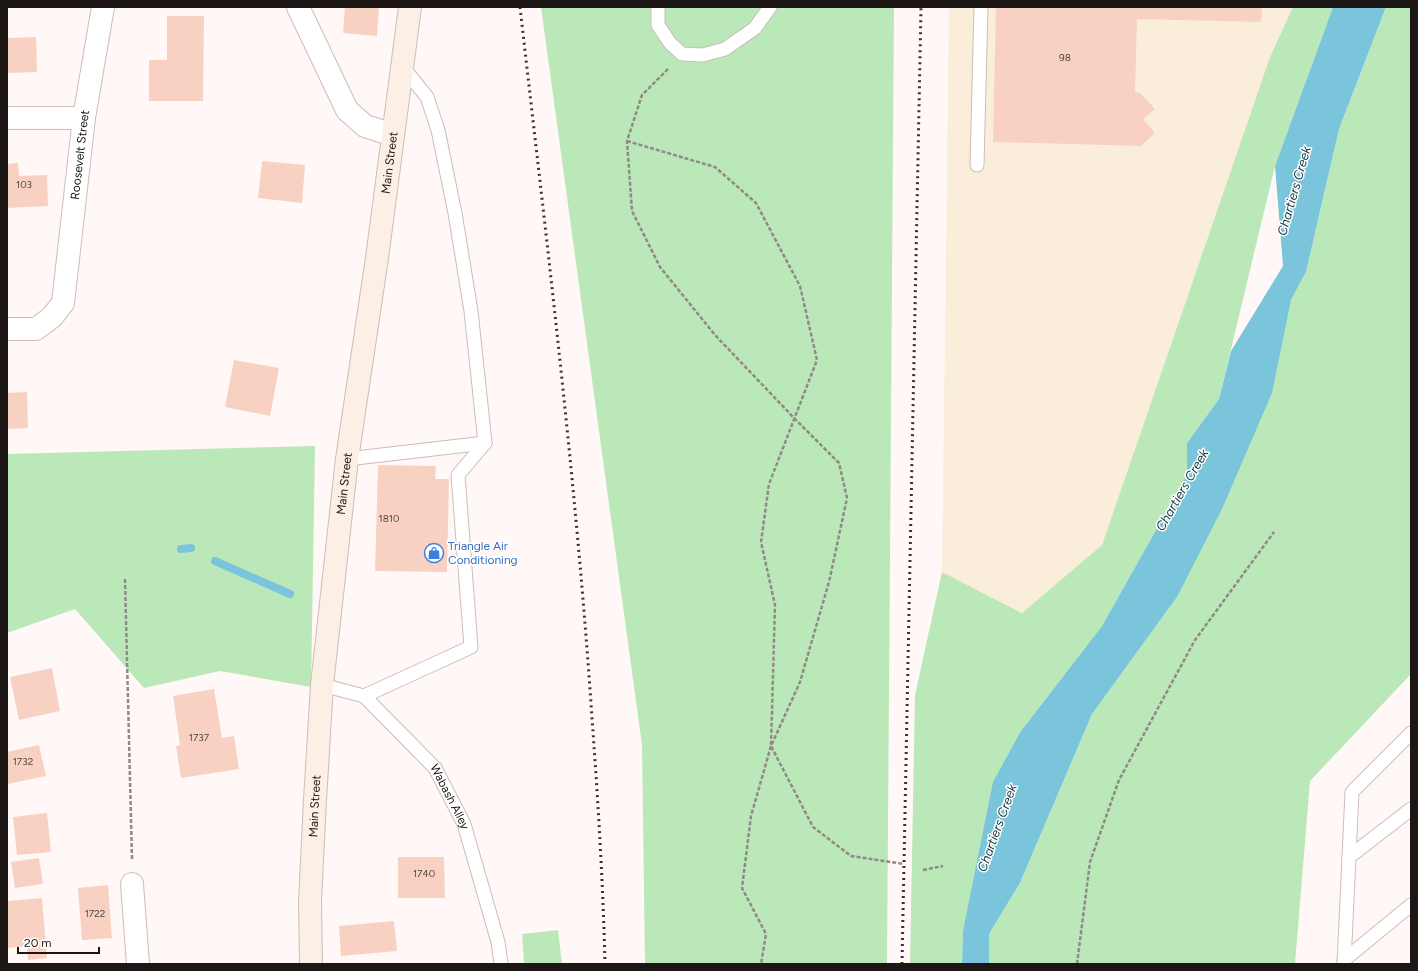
<svg xmlns="http://www.w3.org/2000/svg" width="1418" height="971" font-family="Figtree,sans-serif">
<style>
.industrial{fill:#faeeda}
.green{fill:#bbe8b9}
.water{fill:#7ac5dc}
.lines{fill:none;stroke-linecap:round;stroke-linejoin:round}
.stream{stroke:#7ac5dc;stroke-width:8}
.building{fill:#f8d1c3}
.lane-casing{stroke:#ccbdb8;stroke-width:15}
.street-casing{stroke:#ccbdb8;stroke-width:24}
.secondary-casing{stroke:#ccbdb8;stroke-width:24}
.path{stroke:#8f8987;stroke-width:2.5;stroke-dasharray:4 2;stroke-linecap:butt}
.lane{stroke:#fff;stroke-width:13}
.street{stroke:#fff;stroke-width:22}
.secondary{stroke:#fbefe6;stroke-width:22}
.rail{stroke:#383230;stroke-width:3;stroke-dasharray:2 4;stroke-linecap:butt}
.labels{text-anchor:middle;dominant-baseline:central;stroke-width:3;stroke-linejoin:round;paint-order:stroke}
.number-label{font-size:10px;fill:#534640}
.street-label{font-size:12px;fill:#1c1715;stroke:#fff}
.shop-label{font-size:12px;fill:#366cbe;stroke:#fff;text-anchor:start}
.water-label{font-size:13px;font-style:italic;fill:#143842;stroke:#fff}
</style>
<rect width="100%" height="100%" fill="#fff8f6"/>
<path class="industrial" d="M 949,7 L 1293,7 L 1270,57 L 1102,545 L 1022,613 L 942,572 Z"/>
<path class="green" d="M 541,7 L 894,7 L 887,964 L 645,964 L 642,745 Z
M 1293,7 L 1333,7 L 1275,166 L 1219,399 L 1187,443 L 1187,475 L 1102,626 L 1021,731 L 963,931 L 962,964 L 910,964 L 915,695 L 942,572 L 1022,613 L 1102,545 L 1270,57 Z
M 1386,7 L 1411,7 L 1411,674 L 1310,781 L 1295,964 L 989,964 L 989,934 L 1020,883 L 1092,714 L 1177,597 L 1291,300 L 1306,272 L 1339,129 Z
M 315,446 L 311,687 L 220,671 L 144,688 L 75,609 L 7,633 L 7,454 Z
M 558,930 L 562,964 L 524,964 L 522,934 Z"/>
<path class="water" d="M 1333,7 L 1386,7 L 1339,129 L 1306,272 L 1291,300 L 1272,393 L 1222,509 L 1177,597 L 1092,714 L 1020,883 L 989,934 L 989,964 L 962,964 L 963,931 L 993,782 L 1021,731 L 1102,626 L 1187,475 L 1187,443 L 1219,399 L 1231,351 L 1283,266 L 1275,166 Z"/>
<g class="lines">
<path class="stream" d="M 181,549 L 191,548
M 215,561 L 290,594"/>
</g>
<path class="building" d="M 345,7 L 379,7 L 377,36 L 343,33 Z
M 996,7 L 1262,7 L 1261,22 L 1137,19 L 1135,92 L 1140,93 L 1155,109 L 1143,119 L 1155,133 L 1141,146 L 993,142 Z
M 167,16 L 204,16 L 203,101 L 149,101 L 149,60 L 167,60 Z
M 36,37 L 37,72 L 7,73 L 7,38 Z
M 262,161 L 305,165 L 302,203 L 258,198 Z
M 18,163 L 19,176 L 47,175 L 48,206 L 7,208 L 7,164 Z
M 234,360 L 279,368 L 270,416 L 225,407 Z
M 27,392 L 28,428 L 7,429 L 7,393 Z
M 378,465 L 436,466 L 435,479 L 449,479 L 447,572 L 375,571 Z
M 52,668 L 60,711 L 19,720 L 10,677 Z
M 214,689 L 222,738 L 234,736 L 239,769 L 181,778 L 176,746 L 180,745 L 173,696 Z
M 39,745 L 46,776 L 8,784 L 7,752 Z
M 47,813 L 51,852 L 17,855 L 13,817 Z
M 398,857 L 444,857 L 445,898 L 398,898 Z
M 39,858 L 43,884 L 15,888 L 11,862 Z
M 108,885 L 112,938 L 82,940 L 78,888 Z
M 42,898 L 47,958 L 28,960 L 27,946 L 7,948 L 7,901 Z
M 394,921 L 397,951 L 341,956 L 339,926 Z"/>
<g class="lines">
<defs>
<g id="lane">
<path d="M 658,7 L 658,25 L 670,43 L 682,54 L 703,55 L 725,49 L 755,28 L 770,7"/>
<path d="M 977,165 L 981,7"/>
<path d="M 347,459 L 485,443"/>
<path id="s1" d="M 322,685 L 364,696 L 435,768 L 464,824 L 498,942 L 501,964"/>
<path d="M 364,696 L 471,647 L 458,475 L 485,443 L 471,311 L 455,213 L 438,130 L 427,97 L 402,66"/>
<path d="M 1349,857 L 1411,809"/>
<path d="M 1344,960 L 1411,905"/>
<path d="M 1344,964 L 1352,792 L 1411,733"/>
</g>
<g id="street">
<path d="M 298,7 L 347,110 L 365,126 L 393,135"/>
<path d="M 7,118 L 84,118"/>
<path id="s2" d="M 7,329 L 36,329 L 52,317 L 63,303 L 84,118 L 103,7"/>
<path d="M 132,884 L 138,964"/>
</g>
<g id="secondary">
<path id="s3" d="M 311,964 L 310,901 L 315,800 L 322,685 L 347,459 L 377,258 L 410,7"/>
</g>
</defs>
<use href="#lane" class="lane-casing"/>
<use href="#street" class="street-casing"/>
<use href="#secondary" class="secondary-casing"/>
<path class="path" d="M 668,69 L 642,95 L 627,141 L 632,211 L 660,267 L 715,335 L 794,418 L 839,463 L 847,498 L 829,582 L 800,682 L 771,746 L 751,816 L 742,888 L 766,934 L 761,964
M 627,141 L 715,167 L 756,203 L 800,286 L 817,360 L 769,484 L 761,542 L 775,605 L 771,746 L 813,827 L 851,856 L 904,864
M 125,579 L 132,860
M 923,870 L 943,866
M 1077,964 L 1090,862 L 1119,780 L 1195,640 L 1274,532"/>
<use href="#lane" class="lane"/>
<use href="#street" class="street"/>
<use href="#secondary" class="secondary"/>
<path class="rail" d="M 520,7 C 547,244 576,480 592,718 C 598,800 603,882 605,964
M 902,964 L 921,7"/>
</g>
<defs>
<symbol id="shop-ring" viewBox="-11 -11 22 22"><circle r="9.5" fill="#fff" stroke="#3f7fe0" stroke-width="1.5"/><path d="M-5-2.5h2.3a2.7 3.5 0 0 1 5.4 0H5L5.5 6h-11ZM-1.5-2.5h3a1.5 2.3 0 0 0-3 0Z" fill="#3f7fe0"/></symbol>
</defs>
<g fill-rule="evenodd">
<use href="#shop-ring" x="423" y="542" width="22" height="22"/>
</g>
<g class="labels">
<g class="number-label">
<text x="1065" y="57">98</text>
<text x="24" y="184">103</text>
<text x="389" y="518">1810</text>
<text x="199" y="737">1737</text>
<text x="23" y="761">1732</text>
<text x="424" y="873">1740</text>
<text x="95" y="913">1722</text>
</g>
<g class="street-label">
<text stroke="none"><textPath href="#s2" startOffset="216">Roosevelt Street</textPath></text>
<text stroke="none"><textPath href="#s3" startOffset="806">Main Street</textPath></text>
<text stroke="none"><textPath href="#s3" startOffset="482">Main Street</textPath></text>
<text stroke="none"><textPath href="#s1" startOffset="177">Wabash Alley</textPath></text>
<text stroke="none"><textPath href="#s3" startOffset="158">Main Street</textPath></text>
</g>
<g class="shop-label">
<text x="448" y="546">Triangle Air<tspan x="448" dy="14">Conditioning</tspan></text>
</g>
<g class="water-label">
<text transform="translate(1294 191) rotate(-74)">Chartiers Creek</text>
<text transform="translate(1182 490) rotate(-60)">Chartiers Creek</text>
<text transform="translate(997 828) rotate(-70)">Chartiers Creek</text>
</g>
</g>
<rect width="1418" height="971" fill="none" stroke="#1c1715" stroke-width="16"/>
<path d="M18 947v6h81v-6" fill="none" stroke="#1c1715" stroke-width="2"/>
<text x="24" y="947" font-size="12" fill="#1c1715" stroke="#ffffff" stroke-width="3" paint-order="stroke">20 m</text>
</svg>
